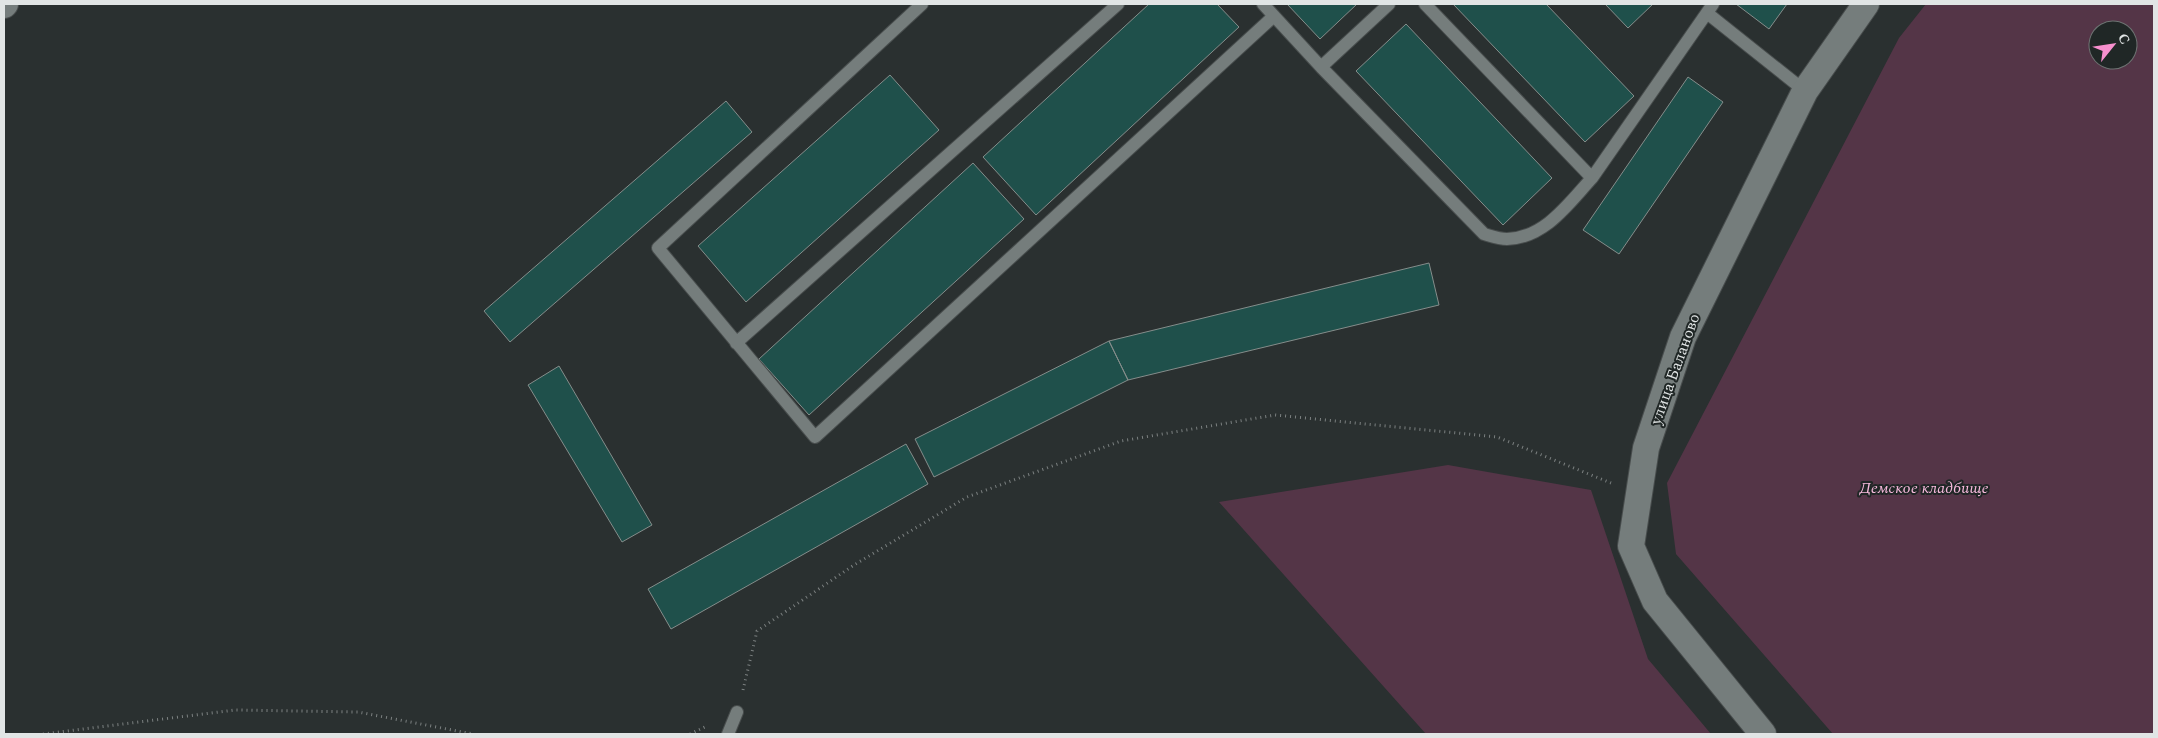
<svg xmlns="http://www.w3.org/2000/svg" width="2158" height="738" font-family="Spectral,serif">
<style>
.green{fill:#543547;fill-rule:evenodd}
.building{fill:#1f504b;stroke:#858d8b}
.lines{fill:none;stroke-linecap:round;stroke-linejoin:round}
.service-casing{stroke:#484d4d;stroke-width:14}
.minor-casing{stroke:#484d4d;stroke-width:28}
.path{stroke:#7c8181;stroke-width:3;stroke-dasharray:1 4;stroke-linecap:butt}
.service{stroke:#757d7c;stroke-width:12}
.minor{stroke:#757d7c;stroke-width:26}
.labels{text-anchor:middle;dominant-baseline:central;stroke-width:4;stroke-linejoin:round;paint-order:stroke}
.street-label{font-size:16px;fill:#e1e5e5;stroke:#202726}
.park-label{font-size:16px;font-style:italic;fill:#f6b9dc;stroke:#202726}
</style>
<rect width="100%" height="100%" fill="#2a3030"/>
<path class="green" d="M 1926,4 L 2154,4 L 2154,734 L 1833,734 L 1676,554 L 1667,483 L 1899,38 ZM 2098,30 L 2128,30 L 2128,60 L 2098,60 Z
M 1448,465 L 1591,490 L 1648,659 L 1711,734 L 1426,734 L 1219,502 Z"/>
<path class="building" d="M 1149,4 L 1217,4 L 1239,27 L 1036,215 L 983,157 Z
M 1287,4 L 1357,4 L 1320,39 Z
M 1453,4 L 1546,4 L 1634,96 L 1585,142 Z
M 1605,4 L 1653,4 L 1628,28 Z
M 1736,4 L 1787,4 L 1769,29 Z
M 1406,24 L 1552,178 L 1503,225 L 1356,71 Z
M 890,75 L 939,130 L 746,302 L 698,246 Z
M 1688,77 L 1723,102 L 1619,254 L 1583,230 Z
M 726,101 L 752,132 L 510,342 L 484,311 Z
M 973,163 L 1024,219 L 809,415 L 759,359 Z
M 1429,263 L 1439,305 L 1128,380 L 1109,341 Z
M 1109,341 L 1128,380 L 934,477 L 915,439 Z
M 559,366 L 652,525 L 622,542 L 528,385 Z
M 906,444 L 928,484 L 671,629 L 648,589 Z"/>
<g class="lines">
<defs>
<path id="service" d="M 922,4 L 658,248 L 815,437 L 1274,16
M 1263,4 L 1321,67
M 1389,4 L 1321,67 L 1484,234 C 1491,236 1499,239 1507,239 C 1545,238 1569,203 1592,178
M 1425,4 L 1592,178 L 1713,4
M 1707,13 L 1805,91
M 736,343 L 1118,4
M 728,734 L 737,712"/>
<path id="minor" d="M 4,5 L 5,4
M 1763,734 L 1655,601 L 1631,546 L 1646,448 L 1683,337 L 1805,91 L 1866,4"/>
</defs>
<use href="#service" class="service-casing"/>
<use href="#minor" class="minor-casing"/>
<path class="path" d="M 743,690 L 757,631 L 854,565 L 967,497 L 1121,441 L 1275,415 L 1497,437 L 1611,483
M 43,734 L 235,710 L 358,712 L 473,734
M 690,734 L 707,726"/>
<use href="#service" class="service"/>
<use href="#minor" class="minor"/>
</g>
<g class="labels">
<g class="street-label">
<text transform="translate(1675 369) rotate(-70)">улица Баланово</text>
</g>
<g class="park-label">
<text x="1924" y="488">Демское кладбище</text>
</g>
</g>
<rect width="2158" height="738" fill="none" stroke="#e1e5e5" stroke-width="10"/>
<g transform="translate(2113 45) rotate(60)"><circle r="24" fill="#202726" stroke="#6d7372"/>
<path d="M0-4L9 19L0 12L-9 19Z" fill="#f790ce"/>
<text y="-8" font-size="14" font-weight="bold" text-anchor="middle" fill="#e1e5e5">С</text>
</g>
</svg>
